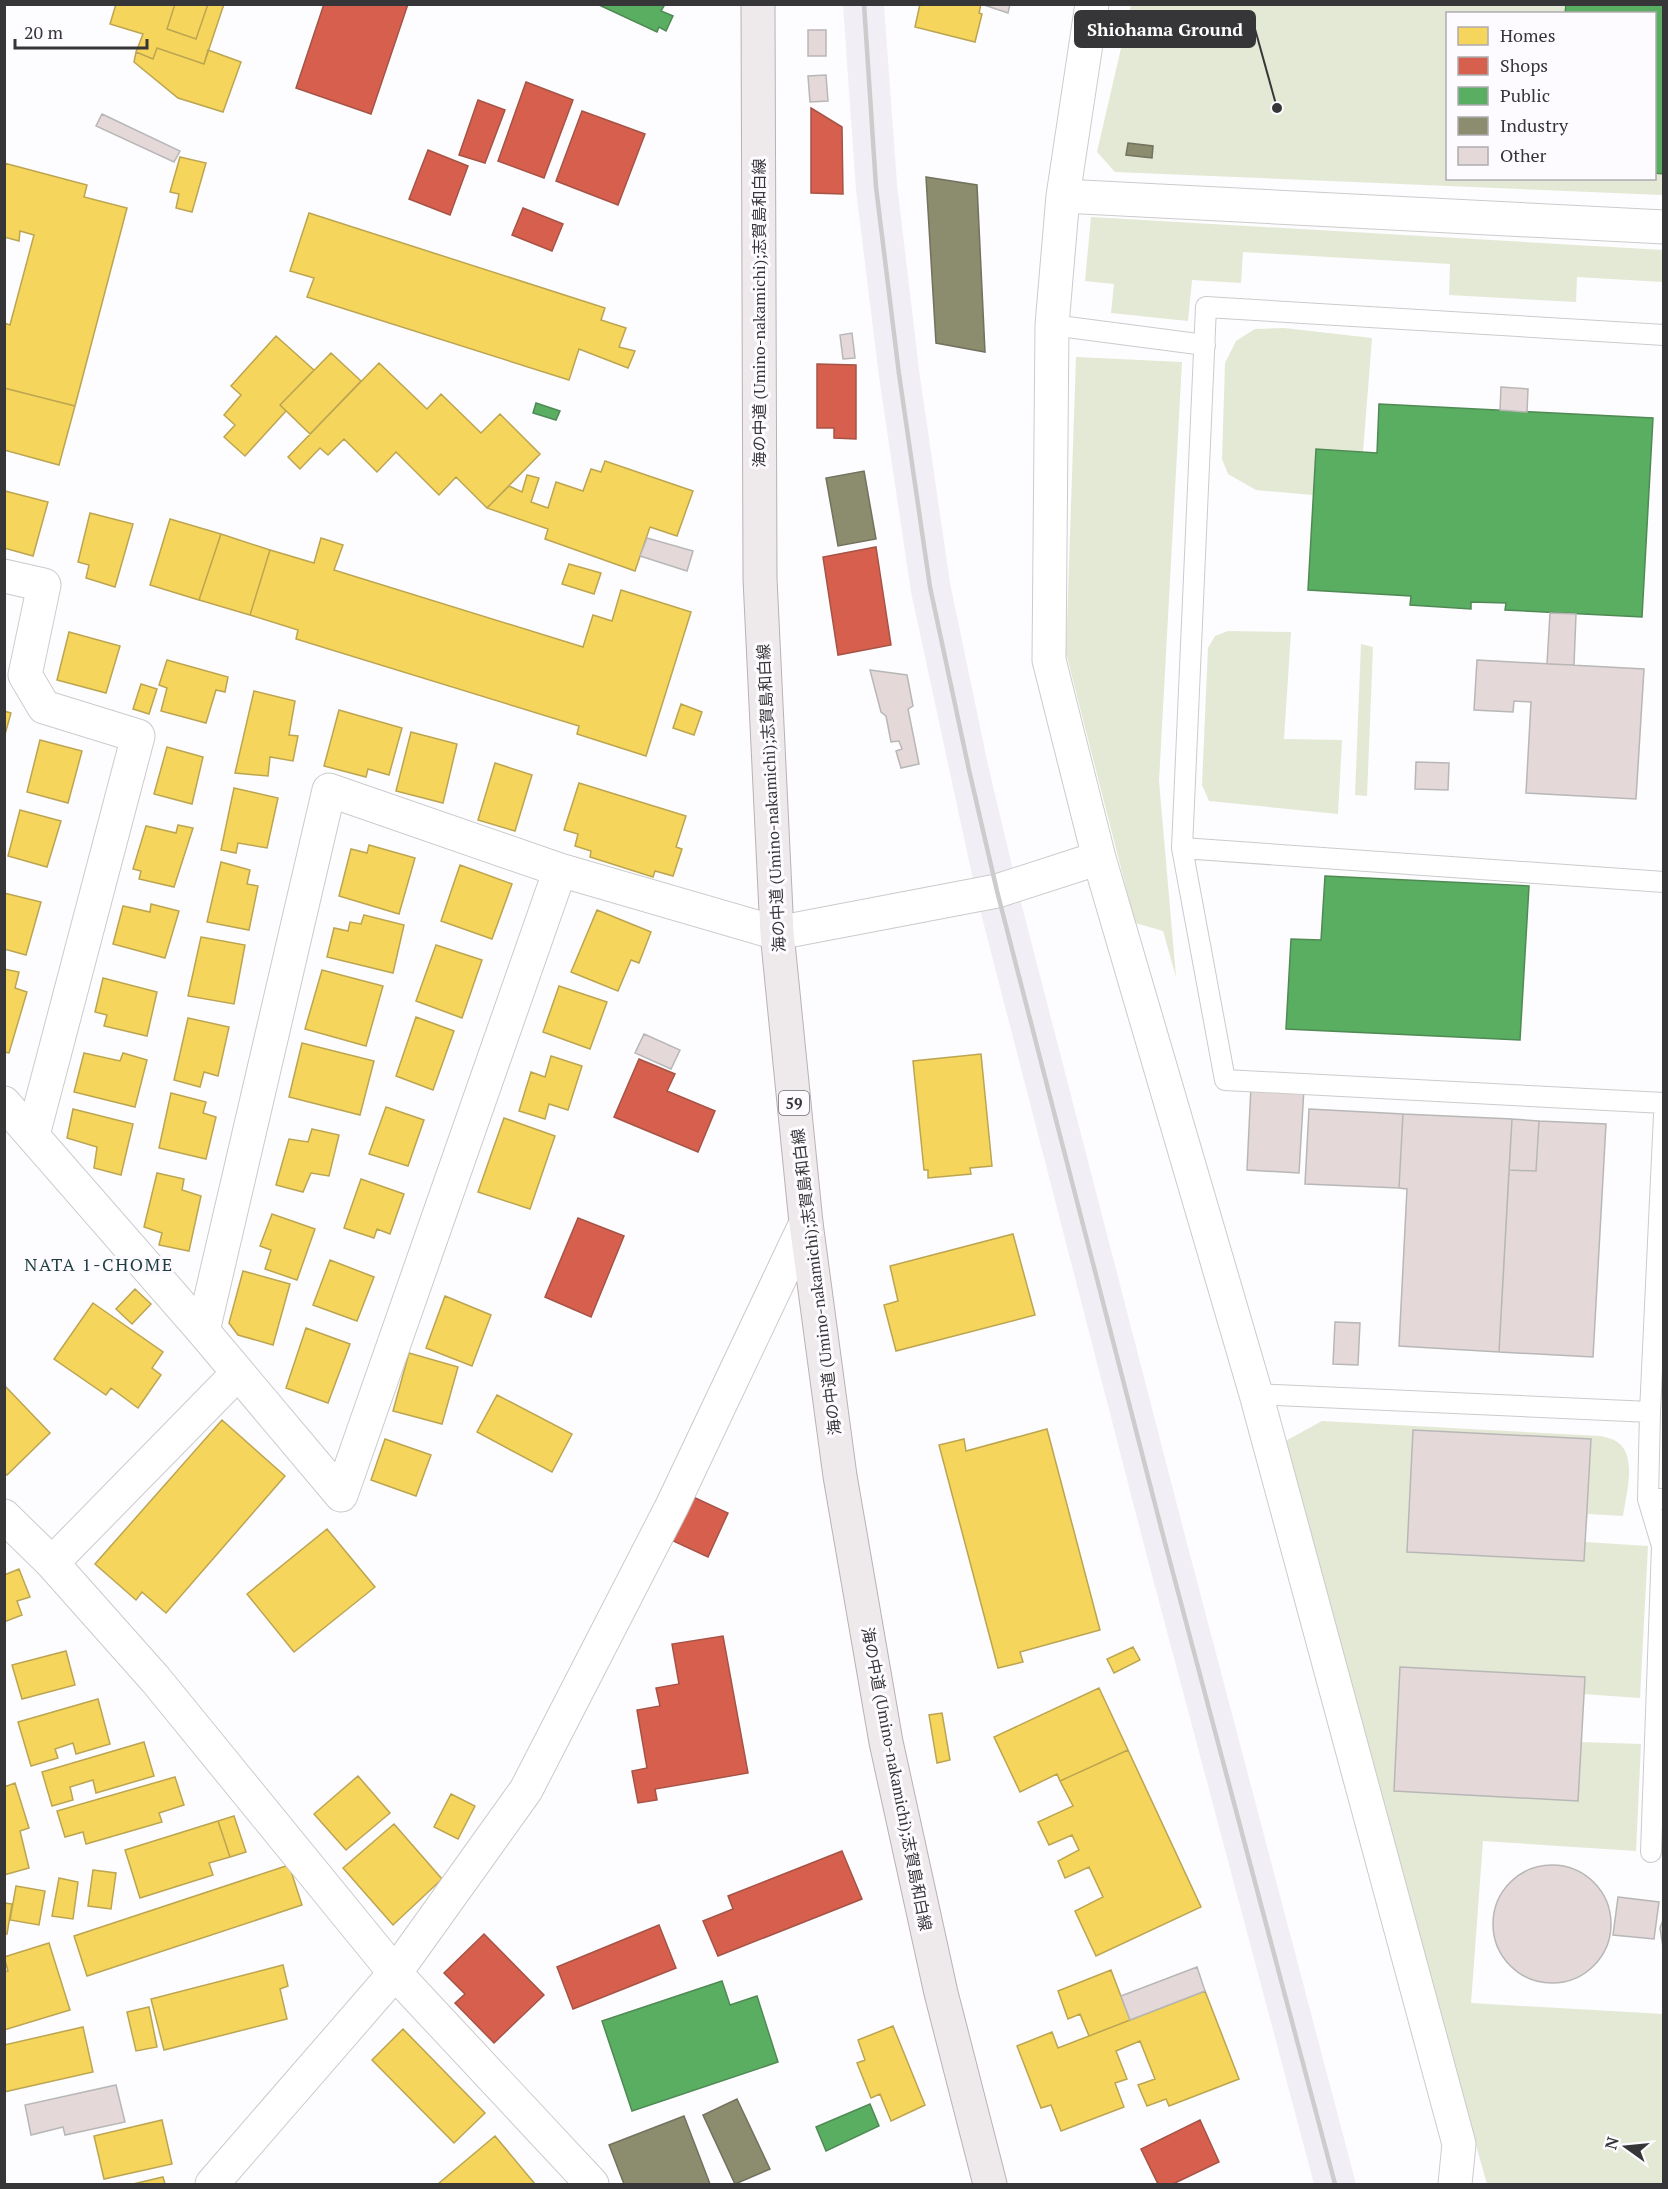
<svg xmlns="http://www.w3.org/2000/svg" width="1668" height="2189" font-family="'PT Serif','Noto Sans JP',serif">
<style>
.built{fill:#f2eef6}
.green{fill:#e3e9d5;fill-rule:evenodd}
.homes{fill:#f6d55c;stroke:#bca551;stroke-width:1.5}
.shops{fill:#d6604d;stroke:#a65346;stroke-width:1.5}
.public{fill:#5aae61;stroke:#4f8a54;stroke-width:1.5}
.industry{fill:#8c8c6e;stroke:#72725e;stroke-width:1.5}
.building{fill:#e4d9d8;stroke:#b8b7b7;stroke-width:1.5}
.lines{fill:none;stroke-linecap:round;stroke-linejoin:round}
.service-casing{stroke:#cccbcc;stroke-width:22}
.minor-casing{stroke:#cccbcc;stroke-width:35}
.primary-casing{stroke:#bab1b5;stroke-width:35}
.service{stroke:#fff;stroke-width:20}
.minor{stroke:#fff;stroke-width:33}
.primary{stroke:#eee9ea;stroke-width:33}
.rail{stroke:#cccccd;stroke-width:4.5}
.labels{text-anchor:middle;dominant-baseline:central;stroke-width:6;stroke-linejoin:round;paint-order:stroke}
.shield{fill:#fdfbff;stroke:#727073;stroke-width:1.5}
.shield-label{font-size:15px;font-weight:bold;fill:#363537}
.street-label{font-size:16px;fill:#363537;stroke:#fdfbff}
.neighbourhood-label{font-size:18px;letter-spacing:1.5px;fill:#1d3f40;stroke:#fdfbff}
.leader{fill:none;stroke:#363537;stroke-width:2}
.callout-dot{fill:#363537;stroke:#fdfbff;stroke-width:2}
.callout{fill:#363537;stroke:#363537;stroke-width:2}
.callout-label{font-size:18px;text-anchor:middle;font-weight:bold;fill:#fff}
</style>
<rect width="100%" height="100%" fill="#fdfcfe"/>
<path class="built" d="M 843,5 L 884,5 L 897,184 L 919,370 L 950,583 L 988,765 L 1017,887 L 1184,1532 L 1356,2184 L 1314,2184 L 1144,1545 L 977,898 L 911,592 L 879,377 L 856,190 Z"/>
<path class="green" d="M 1131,5 L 1663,5 L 1663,195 L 1115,172 L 1097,152 ZM 1448,14 L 1654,14 L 1654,178 L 1448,178 Z
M 1091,217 L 1663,250 L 1663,282 L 1577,277 L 1576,302 L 1449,295 L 1450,264 L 1243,252 L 1241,283 L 1192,280 L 1188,321 L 1111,313 L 1114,284 L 1085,281 Z
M 1284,328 L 1372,338 L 1363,452 L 1316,449 L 1313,495 L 1256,490 L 1228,474 L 1222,459 L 1225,363 L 1236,341 L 1255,329 Z
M 1076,357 L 1182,362 L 1159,781 L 1176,977 L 1163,931 L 1135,923 L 1066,653 Z
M 1228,631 L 1291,632 L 1284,739 L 1342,740 L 1338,814 L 1209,801 L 1202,785 L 1208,648 L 1215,636 Z
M 1361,644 L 1373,647 L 1367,796 L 1355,795 Z
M 1322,1421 L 1600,1436 C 1604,1437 1610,1438 1614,1440 C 1639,1452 1626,1494 1623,1516 L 1588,1514 L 1585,1542 L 1648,1546 L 1640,1698 L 1583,1694 L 1581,1742 L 1641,1744 L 1636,1851 L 1483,1841 L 1471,2003 L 1663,2014 L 1663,2184 L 1487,2184 L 1278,1445 Z"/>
<path class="homes" d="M 116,4 L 175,4 L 167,29 L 196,39 L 208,4 L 224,4 L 204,64 L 157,48 L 153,59 L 136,52 L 143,34 L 110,24 Z
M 175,4 L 208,4 L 196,39 L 167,29 Z
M 920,4 L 981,4 L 979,13 L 982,14 L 975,42 L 915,27 Z
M 157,48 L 204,64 L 208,50 L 241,62 L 223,112 L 178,98 L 134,62 L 136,52 L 153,59 Z
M 180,157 L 206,163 L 192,212 L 176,208 L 179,194 L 170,192 Z
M 4,163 L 87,185 L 84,197 L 127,208 L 75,406 L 4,388 L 4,323 L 10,325 L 34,235 L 20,231 L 19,241 L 4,237 Z
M 309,213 L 605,308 L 601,320 L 626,328 L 619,347 L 635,351 L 628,368 L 579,349 L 569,380 L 307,297 L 314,278 L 290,271 Z
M 276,336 L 314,370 L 280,405 L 286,411 L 245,456 L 224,437 L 235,425 L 224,415 L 241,395 L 231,386 Z
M 331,353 L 361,381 L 310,434 L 280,405 Z
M 379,363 L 427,409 L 441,394 L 481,433 L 500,414 L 540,454 L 487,508 L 456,477 L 439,495 L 396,452 L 377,472 L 344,439 L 328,455 L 320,448 L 300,469 L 288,457 Z
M 4,388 L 75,406 L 59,465 L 4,450 Z
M 605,461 L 693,491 L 677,536 L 650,527 L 635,571 L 545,539 L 548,529 L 487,508 L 509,486 L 522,492 L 527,475 L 539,478 L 531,502 L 548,508 L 556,482 L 583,491 L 591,469 L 601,472 Z
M 5,491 L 48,502 L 33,556 L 4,548 Z
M 90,513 L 133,524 L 115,587 L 86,578 L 89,565 L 78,562 Z
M 170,519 L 221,534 L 199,600 L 150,585 Z
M 221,534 L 270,550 L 250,615 L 199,600 Z
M 321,538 L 343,545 L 334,570 L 583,647 L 593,615 L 612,621 L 621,590 L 691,612 L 646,756 L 577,734 L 579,726 L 296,639 L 298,630 L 250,615 L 270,550 L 314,563 Z
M 569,564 L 601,573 L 594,594 L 562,584 Z
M 69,632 L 120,646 L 106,693 L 57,680 Z
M 167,660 L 228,677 L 225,692 L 216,690 L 206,723 L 161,711 L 167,688 L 159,685 Z
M 141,684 L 157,689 L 149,714 L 133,709 Z
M 254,691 L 295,701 L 289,735 L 298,736 L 293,761 L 270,757 L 268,776 L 235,773 Z
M 681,704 L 702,712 L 694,735 L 673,728 Z
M 339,710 L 402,728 L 389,775 L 368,769 L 366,777 L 324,766 Z
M 4,711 L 11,713 L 4,738 Z
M 411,732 L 457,744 L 443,803 L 396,791 Z
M 40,740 L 82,751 L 68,803 L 27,792 Z
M 167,747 L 203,757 L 192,804 L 154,794 Z
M 495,763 L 532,775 L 515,831 L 478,820 Z
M 579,783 L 686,816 L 676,847 L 682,849 L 673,876 L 655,871 L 653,877 L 590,857 L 591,851 L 575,846 L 578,834 L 564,830 Z
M 234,788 L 278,798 L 267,848 L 238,843 L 236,853 L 221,850 Z
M 20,810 L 61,821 L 47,867 L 8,856 Z
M 178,825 L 193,828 L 174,887 L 139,879 L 141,871 L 133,869 L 146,826 L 176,833 Z
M 369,845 L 415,858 L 399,914 L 339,896 L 351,849 L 367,853 Z
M 221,862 L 250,870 L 247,884 L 258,886 L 249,930 L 207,922 Z
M 460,865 L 512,884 L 492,939 L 441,921 Z
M 4,893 L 41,902 L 26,955 L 4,949 Z
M 151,904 L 179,911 L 165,958 L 113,944 L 123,906 L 150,912 Z
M 597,910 L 651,932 L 639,963 L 631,960 L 618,991 L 571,972 Z
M 364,915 L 404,925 L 393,973 L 327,957 L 334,928 L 348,931 L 350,922 L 361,924 Z
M 201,937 L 245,945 L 234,1004 L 188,996 Z
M 436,945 L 482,960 L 462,1018 L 416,1001 Z
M 4,969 L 19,972 L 15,988 L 27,992 L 9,1053 L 4,1052 Z
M 322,970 L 383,986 L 366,1046 L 305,1029 Z
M 103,978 L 157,992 L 147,1036 L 104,1026 L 107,1015 L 95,1012 Z
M 559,986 L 607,1002 L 590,1049 L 543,1032 Z
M 416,1017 L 454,1031 L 433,1090 L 396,1076 Z
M 188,1018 L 229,1027 L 218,1076 L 204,1072 L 200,1087 L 174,1080 Z
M 302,1043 L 374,1061 L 360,1115 L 289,1097 Z
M 84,1053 L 120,1061 L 123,1053 L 147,1060 L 135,1107 L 74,1092 Z
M 981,1054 L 992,1166 L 970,1168 L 971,1174 L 928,1178 L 928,1170 L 924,1170 L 913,1061 Z
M 551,1056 L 582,1066 L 568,1110 L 549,1104 L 545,1119 L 519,1111 L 531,1072 L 545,1077 Z
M 171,1093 L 206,1102 L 203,1113 L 216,1117 L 206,1159 L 159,1148 Z
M 386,1107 L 424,1120 L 408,1166 L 369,1154 Z
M 73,1109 L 133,1124 L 121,1175 L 94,1168 L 97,1147 L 67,1138 Z
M 504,1118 L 555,1136 L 530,1209 L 478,1192 Z
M 312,1129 L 339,1135 L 329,1176 L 311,1173 L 303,1192 L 276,1185 L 289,1139 L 308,1142 Z
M 157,1173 L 184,1179 L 182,1190 L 201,1196 L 189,1251 L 159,1245 L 162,1233 L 144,1227 Z
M 361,1179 L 404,1194 L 390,1234 L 377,1229 L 374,1238 L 344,1228 Z
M 272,1214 L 315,1229 L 297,1280 L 265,1269 L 271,1250 L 260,1246 Z
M 1013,1234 L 1035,1315 L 896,1351 L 884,1305 L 898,1301 L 890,1266 Z
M 330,1260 L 374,1277 L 357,1321 L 313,1305 Z
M 243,1271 L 290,1284 L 273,1345 L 238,1335 L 229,1323 Z
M 135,1289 L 151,1304 L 132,1324 L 116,1309 Z
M 445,1296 L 491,1315 L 472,1366 L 426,1348 Z
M 93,1303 L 163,1352 L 152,1368 L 161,1375 L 138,1408 L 111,1388 L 106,1395 L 54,1359 Z
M 306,1328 L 350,1344 L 328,1403 L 286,1388 Z
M 409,1353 L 458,1367 L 442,1424 L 393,1411 Z
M 5,1386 L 50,1433 L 7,1475 L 4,1473 Z
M 497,1395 L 572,1434 L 552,1472 L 477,1432 Z
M 222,1420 L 285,1476 L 166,1613 L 142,1592 L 136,1600 L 95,1564 Z
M 1047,1429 L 1100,1630 L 1020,1652 L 1023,1662 L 998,1668 L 939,1445 L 964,1439 L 966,1451 Z
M 385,1439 L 431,1455 L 416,1496 L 371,1480 Z
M 327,1529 L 375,1587 L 294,1652 L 247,1594 Z
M 19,1569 L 30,1597 L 17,1601 L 22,1615 L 4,1622 L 4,1575 Z
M 1133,1647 L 1140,1660 L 1114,1673 L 1107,1659 Z
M 66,1651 L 75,1685 L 22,1699 L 12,1665 Z
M 1099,1688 L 1128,1750 L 1060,1781 L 1057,1774 L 1020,1792 L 994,1737 Z
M 98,1699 L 110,1744 L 76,1754 L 73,1743 L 55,1749 L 58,1758 L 31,1766 L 18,1722 Z
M 942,1713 L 950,1760 L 937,1763 L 929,1715 Z
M 144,1742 L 154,1776 L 96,1793 L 93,1780 L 70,1787 L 73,1800 L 52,1806 L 42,1772 Z
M 1128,1750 L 1201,1907 L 1096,1956 L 1075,1911 L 1103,1897 L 1089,1867 L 1065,1878 L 1058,1861 L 1079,1850 L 1072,1835 L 1049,1845 L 1038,1822 L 1073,1806 L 1060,1781 Z
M 358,1776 L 390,1813 L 346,1850 L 314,1814 Z
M 175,1777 L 184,1805 L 159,1813 L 162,1822 L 86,1844 L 83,1832 L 65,1837 L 57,1811 Z
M 15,1783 L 29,1828 L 20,1831 L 29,1868 L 4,1875 L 4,1787 Z
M 451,1794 L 475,1806 L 458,1839 L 434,1827 Z
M 234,1816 L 246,1852 L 230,1857 L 218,1821 Z
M 218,1821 L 230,1857 L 209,1863 L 213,1875 L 140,1898 L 125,1850 Z
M 394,1824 L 442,1879 L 393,1925 L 343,1868 Z
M 289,1865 L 302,1905 L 87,1976 L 74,1936 Z
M 93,1870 L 116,1873 L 111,1909 L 88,1906 Z
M 59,1878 L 78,1882 L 73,1919 L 52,1916 Z
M 16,1886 L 45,1891 L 39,1925 L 10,1920 Z
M 4,1903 L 12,1904 L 7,1934 L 4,1934 Z
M 49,1943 L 70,2010 L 4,2030 L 4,1972 L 8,1971 L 4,1957 Z
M 283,1965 L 288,1986 L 280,1989 L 287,2019 L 164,2050 L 151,1999 Z
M 1111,1970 L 1130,2020 L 1089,2036 L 1080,2014 L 1068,2019 L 1058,1991 Z
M 1205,1991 L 1239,2079 L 1169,2106 L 1166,2099 L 1147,2106 L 1138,2085 L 1155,2079 L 1140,2041 L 1116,2051 L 1127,2079 L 1115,2083 L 1124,2107 L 1061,2131 L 1051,2105 L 1041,2108 L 1017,2046 L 1052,2032 L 1058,2048 Z
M 149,2007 L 157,2047 L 136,2051 L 127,2012 Z
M 893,2026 L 925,2105 L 891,2121 L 880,2094 L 871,2098 L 857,2063 L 865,2060 L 858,2040 Z
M 83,2027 L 93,2072 L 4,2092 L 4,2045 Z
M 403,2029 L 485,2113 L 454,2143 L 372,2060 Z
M 162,2120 L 172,2164 L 104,2179 L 94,2136 Z
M 495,2136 L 535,2184 L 438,2184 Z
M 163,2177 L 165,2184 L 133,2184 Z"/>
<path class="shops" d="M 324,4 L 408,4 L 371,114 L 296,88 Z
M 526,82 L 573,100 L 544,178 L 498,161 Z
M 478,100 L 505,110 L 485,163 L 459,155 Z
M 811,108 L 842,127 L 843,194 L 811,193 Z
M 582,111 L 645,134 L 618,205 L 556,181 Z
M 428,150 L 468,166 L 450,215 L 409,199 Z
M 523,208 L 563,224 L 552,251 L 512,235 Z
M 817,364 L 856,365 L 856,439 L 834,438 L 834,428 L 817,428 Z
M 876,547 L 891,645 L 838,655 L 823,557 Z
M 639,1059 L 675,1074 L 667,1091 L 715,1111 L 698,1152 L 614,1117 Z
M 578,1218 L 624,1236 L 591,1317 L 545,1297 Z
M 691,1496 L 728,1513 L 708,1557 L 671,1540 Z
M 723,1636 L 748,1773 L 655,1789 L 657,1800 L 638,1803 L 632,1771 L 647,1768 L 637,1710 L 660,1706 L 656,1688 L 679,1684 L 672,1644 Z
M 842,1851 L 862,1899 L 718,1956 L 703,1921 L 733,1909 L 728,1896 Z
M 659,1925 L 676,1968 L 573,2009 L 557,1967 Z
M 484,1934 L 544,1995 L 494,2043 L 455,2003 L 465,1994 L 444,1973 Z
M 1200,2120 L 1219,2162 L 1173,2184 L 1158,2184 L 1141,2149 Z"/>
<path class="public" d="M 597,4 L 661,4 L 664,6 L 661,11 L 673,16 L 666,31 L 659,27 L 657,32 Z
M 1566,4 L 1664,4 L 1664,174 L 1654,173 L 1654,14 L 1565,14 Z
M 536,403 L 560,411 L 556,420 L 533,413 Z
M 1379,404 L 1653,418 L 1642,617 L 1505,610 L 1506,603 L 1471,602 L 1471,609 L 1410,605 L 1411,596 L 1308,590 L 1316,449 L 1377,453 Z
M 1325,876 L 1529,886 L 1520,1040 L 1286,1029 L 1291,939 L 1321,940 Z
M 722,1981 L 730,2005 L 757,1996 L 778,2062 L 632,2111 L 602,2021 Z
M 870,2104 L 879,2126 L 826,2151 L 816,2127 Z"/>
<path class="industry" d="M 1128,143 L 1153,146 L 1152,158 L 1126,155 Z
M 926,177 L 977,185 L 985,352 L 936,343 Z
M 864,471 L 876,539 L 838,546 L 826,478 Z
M 737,2099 L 770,2169 L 735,2184 L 703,2115 Z
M 684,2116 L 710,2184 L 624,2184 L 609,2145 Z"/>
<path class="building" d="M 981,4 L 1010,4 L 1008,13 Z
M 808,30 L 826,30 L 826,56 L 808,56 Z
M 826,75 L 828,101 L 810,102 L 808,76 Z
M 102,114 L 180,151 L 174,162 L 96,126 Z
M 852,333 L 855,358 L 843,359 L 840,335 Z
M 1501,387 L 1528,389 L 1527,412 L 1500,410 Z
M 647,538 L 693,551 L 687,571 L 640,556 Z
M 1550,613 L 1576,614 L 1574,665 L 1547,664 Z
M 1477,660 L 1644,669 L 1636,799 L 1526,793 L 1531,702 L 1514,701 L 1513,712 L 1474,710 Z
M 870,670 L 907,675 L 913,706 L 908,709 L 919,764 L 901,768 L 896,751 L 902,749 L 899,741 L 891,742 L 886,716 L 881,712 Z
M 1416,762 L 1449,763 L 1448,790 L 1415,789 Z
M 644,1034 L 680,1050 L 671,1069 L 635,1053 Z
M 1251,1086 L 1304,1088 L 1299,1173 L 1247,1170 Z
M 1309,1109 L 1403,1114 L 1399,1188 L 1305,1184 Z
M 1403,1114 L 1512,1119 L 1499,1352 L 1399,1346 L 1407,1189 L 1399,1188 Z
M 1512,1119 L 1539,1121 L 1536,1171 L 1509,1170 Z
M 1539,1121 L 1606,1124 L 1593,1357 L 1499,1352 L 1509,1170 L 1536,1171 Z
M 1335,1322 L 1360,1323 L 1358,1365 L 1333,1364 Z
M 1413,1430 L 1591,1439 L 1584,1561 L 1407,1552 Z
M 1400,1667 L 1585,1677 L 1578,1801 L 1394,1791 Z
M1493 1924a59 59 0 1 1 118 0a59 59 0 1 1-118 0Z
M 1618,1897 L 1659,1902 L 1654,1939 L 1613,1935 Z
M 1664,1917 L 1664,1954 L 1660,1928 Z
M 1197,1967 L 1205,1991 L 1130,2020 L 1121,1996 Z
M 116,2085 L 125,2122 L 65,2135 L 63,2127 L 31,2135 L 25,2105 Z"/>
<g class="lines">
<defs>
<path id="service" d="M 1052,325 L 1205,345
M 1664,335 L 1206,307 L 1182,848 L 1225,1080 L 1664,1103
M 1182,848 L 1664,882
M 1256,1394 L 1650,1412 L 1648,1499 L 1664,1499
M 1650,1412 L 1664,1115
M 1648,1499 L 1662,1546 L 1651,1852"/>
<path id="minor" d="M 1092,4 L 1063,196 L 1052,325 L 1049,660 L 1099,858 L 1256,1394 L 1459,2144 L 1455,2184
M 1063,196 L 1664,227
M 4,576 L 44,585 L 25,675 L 44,707 L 138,736 L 33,1135
M 4,1103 L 203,1331 L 341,1495 L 560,870
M 203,1331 L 329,790 L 560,870 L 777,933 L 997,891 L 1099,858
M 238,1373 L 52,1563 L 156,1680 L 395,1973 L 592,2184
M 4,1516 L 52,1563
M 212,2184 L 395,1973 L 526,1790 L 672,1506 L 806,1223"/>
<path id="primary" d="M 758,4 L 760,579 L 777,933 L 806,1223 L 840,1476 L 886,1742 L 941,1993 L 990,2184"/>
</defs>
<use href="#service" class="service-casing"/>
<use href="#minor" class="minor-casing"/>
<use href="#primary" class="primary-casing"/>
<use href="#service" class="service"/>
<use href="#minor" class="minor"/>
<use href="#primary" class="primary"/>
<path class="rail" d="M 864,4 L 876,187 L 899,374 L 930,587 L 969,770 L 997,891 L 1164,1539 L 1335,2184"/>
</g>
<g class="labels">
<rect class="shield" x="779" y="1091" width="30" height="24" rx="4.5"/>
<g class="shield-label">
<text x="794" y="1103">59</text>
</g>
<g class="street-label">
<text transform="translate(759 313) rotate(-90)">海の中道 (Umino-nakamichi);志賀島和白線</text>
<text transform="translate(771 798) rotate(-93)">海の中道 (Umino-nakamichi);志賀島和白線</text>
<text transform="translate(816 1282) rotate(-97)">海の中道 (Umino-nakamichi);志賀島和白線</text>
<text transform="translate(897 1779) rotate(79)">海の中道 (Umino-nakamichi);志賀島和白線</text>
</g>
<g class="neighbourhood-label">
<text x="99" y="1264">NATA 1-CHOME</text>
</g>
</g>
<path class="leader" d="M1277 108L1255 29"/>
<circle class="callout-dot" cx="1277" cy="108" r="6"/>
<rect class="callout" x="1075" y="11" width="180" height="36" rx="6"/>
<g class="callout-label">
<text x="1165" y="36">Shiohama Ground</text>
</g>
<rect width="1668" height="2189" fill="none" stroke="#363537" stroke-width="12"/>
<rect x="1446" y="12" width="210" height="168" fill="#fdfbff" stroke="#adacaf" stroke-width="1.5"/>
<rect x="1458" y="27" width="30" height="18" fill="#f6d55c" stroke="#adacaf" stroke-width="1.5"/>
<text x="1500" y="42" font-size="18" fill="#363537">Homes</text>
<rect x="1458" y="57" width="30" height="18" fill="#d6604d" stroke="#adacaf" stroke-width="1.5"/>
<text x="1500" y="72" font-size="18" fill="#363537">Shops</text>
<rect x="1458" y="87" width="30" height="18" fill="#5aae61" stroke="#adacaf" stroke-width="1.5"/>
<text x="1500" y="102" font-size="18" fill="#363537">Public</text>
<rect x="1458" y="117" width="30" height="18" fill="#8c8c6e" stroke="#adacaf" stroke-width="1.5"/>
<text x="1500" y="132" font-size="18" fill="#363537">Industry</text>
<rect x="1458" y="147" width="30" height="18" fill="#e4d9d8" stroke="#adacaf" stroke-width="1.5"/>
<text x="1500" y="162" font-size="18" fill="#363537">Other</text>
<g transform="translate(1626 2147) rotate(285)" stroke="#fdfbff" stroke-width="4.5" paint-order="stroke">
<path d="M0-4.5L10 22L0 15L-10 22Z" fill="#363537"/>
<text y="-9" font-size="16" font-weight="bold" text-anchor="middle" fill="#363537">N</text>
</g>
<path d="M15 39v9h132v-9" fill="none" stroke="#363537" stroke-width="3"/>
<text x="24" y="39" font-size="18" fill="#363537" stroke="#fdfbff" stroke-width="4.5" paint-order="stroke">20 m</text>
</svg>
